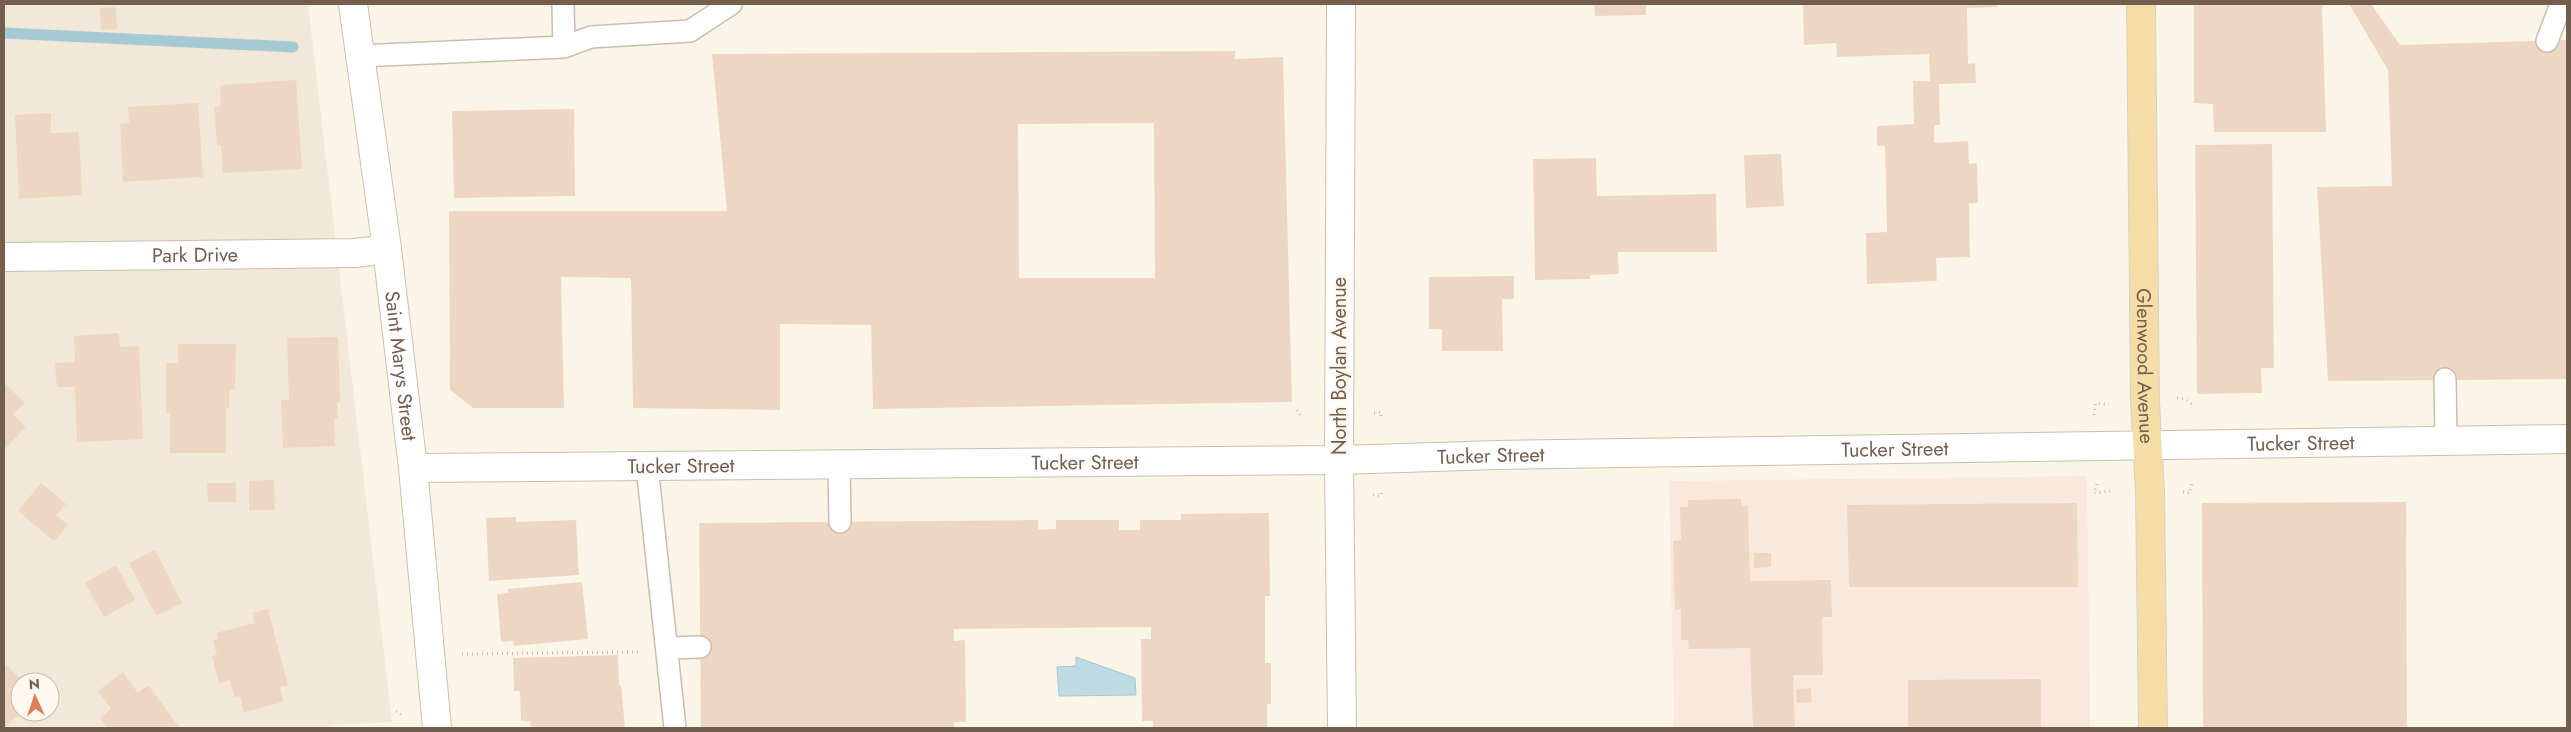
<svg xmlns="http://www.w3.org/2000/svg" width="2571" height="732" font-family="Jost,sans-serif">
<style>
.residential{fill:#f2e8d7;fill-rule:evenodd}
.commercial{fill:#fae8dd}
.water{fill:#bedbe4;stroke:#a5c9d5}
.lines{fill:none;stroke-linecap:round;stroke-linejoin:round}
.stream{stroke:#a5c9d5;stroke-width:11}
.building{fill:#eed7c2;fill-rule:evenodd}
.service-casing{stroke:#ccbeaf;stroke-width:24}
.minor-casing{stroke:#ccbeaf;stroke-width:30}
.tertiary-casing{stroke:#ccbeaf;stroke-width:30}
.secondary-casing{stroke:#cfbfad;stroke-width:30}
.primary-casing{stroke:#d8d2cd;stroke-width:30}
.path{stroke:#d4bba5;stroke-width:3;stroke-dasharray:1 4;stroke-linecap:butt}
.service{stroke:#fff;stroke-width:21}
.minor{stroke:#fff;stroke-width:28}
.tertiary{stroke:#fff;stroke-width:28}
.secondary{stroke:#fff;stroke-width:28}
.primary{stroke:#f4dda6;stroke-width:28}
.labels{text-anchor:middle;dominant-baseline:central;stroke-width:5;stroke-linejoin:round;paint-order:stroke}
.street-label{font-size:20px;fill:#745e4e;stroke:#fef9ef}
</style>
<rect width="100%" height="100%" fill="#fbf5e8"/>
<path class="residential" d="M 4,4 L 308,4 L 392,722 L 331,725 L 324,728 L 4,728 ZM 20,682 L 50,682 L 50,712 L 20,712 Z"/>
<path class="commercial" d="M 2087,476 L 2090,728 L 1674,728 L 1669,481 Z"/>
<path class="water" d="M 1076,657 L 1135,678 L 1136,695 L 1059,696 L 1057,667 L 1076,666 Z"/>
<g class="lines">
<path class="stream" d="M 4,33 L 293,47"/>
</g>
<path class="building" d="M 1594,4 L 1646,4 L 1646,15 L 1595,16 Z
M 1803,4 L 1997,4 L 1997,7 L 1967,8 L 1968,64 L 1975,63 L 1976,83 L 1939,84 L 1940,125 L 1934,125 L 1934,143 L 1968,141 L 1969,164 L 1977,163 L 1978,203 L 1969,203 L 1970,257 L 1936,258 L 1937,281 L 1867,284 L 1866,233 L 1887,232 L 1885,146 L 1877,146 L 1877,126 L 1914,124 L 1913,81 L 1930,81 L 1929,54 L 1837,57 L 1836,43 L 1804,45 Z
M 2194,4 L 2324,4 L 2322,6 L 2326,132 L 2214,132 L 2213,104 L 2194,103 Z
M 2349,4 L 2371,4 L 2400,45 L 2567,40 L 2567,379 L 2328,381 L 2317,187 L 2392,186 L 2388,70 Z
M 116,7 L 117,29 L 101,30 L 100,8 Z
M 1235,51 L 1235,59 L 1283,57 L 1292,402 L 873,409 L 871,325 L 780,324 L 780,410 L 633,408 L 631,278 L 561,277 L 564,408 L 473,408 L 450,390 L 449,211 L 727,211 L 712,54 ZM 1154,123 L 1155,278 L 1019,278 L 1018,124 Z
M 296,80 L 302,169 L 223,173 L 221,145 L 217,145 L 214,107 L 221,106 L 220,85 Z
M 198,103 L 203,177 L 123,182 L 120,124 L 129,123 L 128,107 Z
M 574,109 L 575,196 L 454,198 L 452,111 Z
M 51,113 L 51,133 L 79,132 L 82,195 L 19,199 L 15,115 Z
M 2272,144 L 2274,368 L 2261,368 L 2262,393 L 2197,394 L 2195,145 Z
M 1781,154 L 1784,206 L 1746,208 L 1744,155 Z
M 1596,158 L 1597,196 L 1716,194 L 1717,252 L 1618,252 L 1619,274 L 1590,275 L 1590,279 L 1535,280 L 1533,159 Z
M 1514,276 L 1514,299 L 1502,299 L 1503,351 L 1442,351 L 1442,329 L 1429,329 L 1429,277 Z
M 119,333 L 120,347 L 139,346 L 143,439 L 77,442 L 75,387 L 57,387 L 55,363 L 75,362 L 74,336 Z
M 338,337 L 340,402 L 337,402 L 338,419 L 334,419 L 335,446 L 283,448 L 281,400 L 289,400 L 287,338 Z
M 178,344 L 236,344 L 235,389 L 229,390 L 229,408 L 226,408 L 226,453 L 170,453 L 170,413 L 166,413 L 166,363 L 178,363 Z
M 4,382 L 25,403 L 13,414 L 26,427 L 4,450 Z
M 274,480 L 275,510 L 249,510 L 249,481 Z
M 41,483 L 66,504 L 56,515 L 68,525 L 54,541 L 18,511 Z
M 207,483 L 236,483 L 236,502 L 208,502 Z
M 1741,499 L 1741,506 L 1748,506 L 1750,581 L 1831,580 L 1832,617 L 1822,617 L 1823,675 L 1793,675 L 1795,728 L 1753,728 L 1750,648 L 1689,649 L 1688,640 L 1681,640 L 1681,609 L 1675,610 L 1673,541 L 1681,540 L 1680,507 L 1688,507 L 1688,500 Z
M 2406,502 L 2407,728 L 2203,728 L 2202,503 Z
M 2077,503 L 2078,587 L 1849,587 L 1847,505 Z
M 1269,513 L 1270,596 L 1265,596 L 1265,663 L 1271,663 L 1271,704 L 1267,704 L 1267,728 L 1153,728 L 1153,721 L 1142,721 L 1141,639 L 1151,639 L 1151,627 L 954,629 L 954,641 L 965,640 L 966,722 L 954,722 L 954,728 L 701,728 L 699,523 L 1038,520 L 1038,530 L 1056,529 L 1056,520 L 1119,520 L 1119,530 L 1140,530 L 1140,520 L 1181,520 L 1181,514 Z
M 516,517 L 516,522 L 576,520 L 579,575 L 489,581 L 486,518 Z
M 155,550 L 182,603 L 156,616 L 129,563 Z
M 1754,553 L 1771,553 L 1771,567 L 1754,568 Z
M 116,565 L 135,600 L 104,617 L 85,583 Z
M 582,582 L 588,639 L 514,646 L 513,641 L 501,642 L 497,594 L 508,593 L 508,589 Z
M 268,609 L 288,685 L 280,687 L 283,702 L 244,712 L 240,696 L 234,697 L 230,680 L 219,683 L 212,656 L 217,655 L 213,641 L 218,639 L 216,633 L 255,623 L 252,613 Z
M 618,655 L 619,685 L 621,685 L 625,728 L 531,728 L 530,721 L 521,721 L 520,691 L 514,691 L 513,658 Z
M 7,665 L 23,682 L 20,682 L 22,712 L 4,728 L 4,669 Z
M 123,672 L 138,693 L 148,685 L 180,728 L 107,728 L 100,718 L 111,709 L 98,691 Z
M 2041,679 L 2041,728 L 1908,728 L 1908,680 Z
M 1811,688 L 1812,702 L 1797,703 L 1796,689 Z"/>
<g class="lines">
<defs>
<path id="service" d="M 563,4 L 564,47 L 591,37 L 690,31 L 731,4
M 2547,41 L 2561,4
M 359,56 L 564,47
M 2445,379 L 2446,441
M 839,464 L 840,522
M 647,466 L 675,728
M 667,648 L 700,647"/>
<g id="minor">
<path id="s1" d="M 4,257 L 355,253 L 387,249"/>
<path id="s2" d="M 413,468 L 1339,460 L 1498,455 L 2567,439"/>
</g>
<path id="tertiary" d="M 1341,4 L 1339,460 L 1342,728"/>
<g id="secondary">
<path id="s3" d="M 353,4 L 387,249 L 413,468 L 437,728"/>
</g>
<g id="primary">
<path id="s4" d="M 2141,4 L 2145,401 L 2150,492 L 2153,728"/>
</g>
</defs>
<use href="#service" class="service-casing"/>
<use href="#minor" class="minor-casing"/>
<use href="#tertiary" class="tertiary-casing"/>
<use href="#secondary" class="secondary-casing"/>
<use href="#primary" class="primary-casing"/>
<path class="path" d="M 2177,398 L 2184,399 L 2195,406
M 1297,410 L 1301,416
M 1374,413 L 1381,412 L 1381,418
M 2094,415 L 2096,403 L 2109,405
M 2097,484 L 2094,493 L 2112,491
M 2183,492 L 2190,493 L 2192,483
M 1373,495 L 1381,496 L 1381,492
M 462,654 L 639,652
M 396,711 L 402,715"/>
<use href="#service" class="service"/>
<use href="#minor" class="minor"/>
<use href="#tertiary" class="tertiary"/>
<use href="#secondary" class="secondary"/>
<use href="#primary" class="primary"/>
</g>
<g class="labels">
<g class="street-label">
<text stroke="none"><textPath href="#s1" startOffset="191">Park Drive</textPath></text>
<text stroke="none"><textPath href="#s3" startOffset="365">Saint Marys Street</textPath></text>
<text transform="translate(1339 366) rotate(-90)">North Boylan Avenue</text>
<text stroke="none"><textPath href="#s4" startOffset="362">Glenwood Avenue</textPath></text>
<text stroke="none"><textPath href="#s2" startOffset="1888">Tucker Street</textPath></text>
<text stroke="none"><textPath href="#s2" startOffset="1482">Tucker Street</textPath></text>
<text stroke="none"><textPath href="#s2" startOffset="1078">Tucker Street</textPath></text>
<text stroke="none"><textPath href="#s2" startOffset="672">Tucker Street</textPath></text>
<text stroke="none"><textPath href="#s2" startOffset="268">Tucker Street</textPath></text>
</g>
</g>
<rect width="2571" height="732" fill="none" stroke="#745e4e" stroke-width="10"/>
<g transform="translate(35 697) rotate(357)"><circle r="24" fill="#fef9ef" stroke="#c7bbaf"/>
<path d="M0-4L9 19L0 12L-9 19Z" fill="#dc7f57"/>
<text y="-8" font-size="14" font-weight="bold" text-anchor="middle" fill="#745e4e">N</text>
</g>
</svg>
